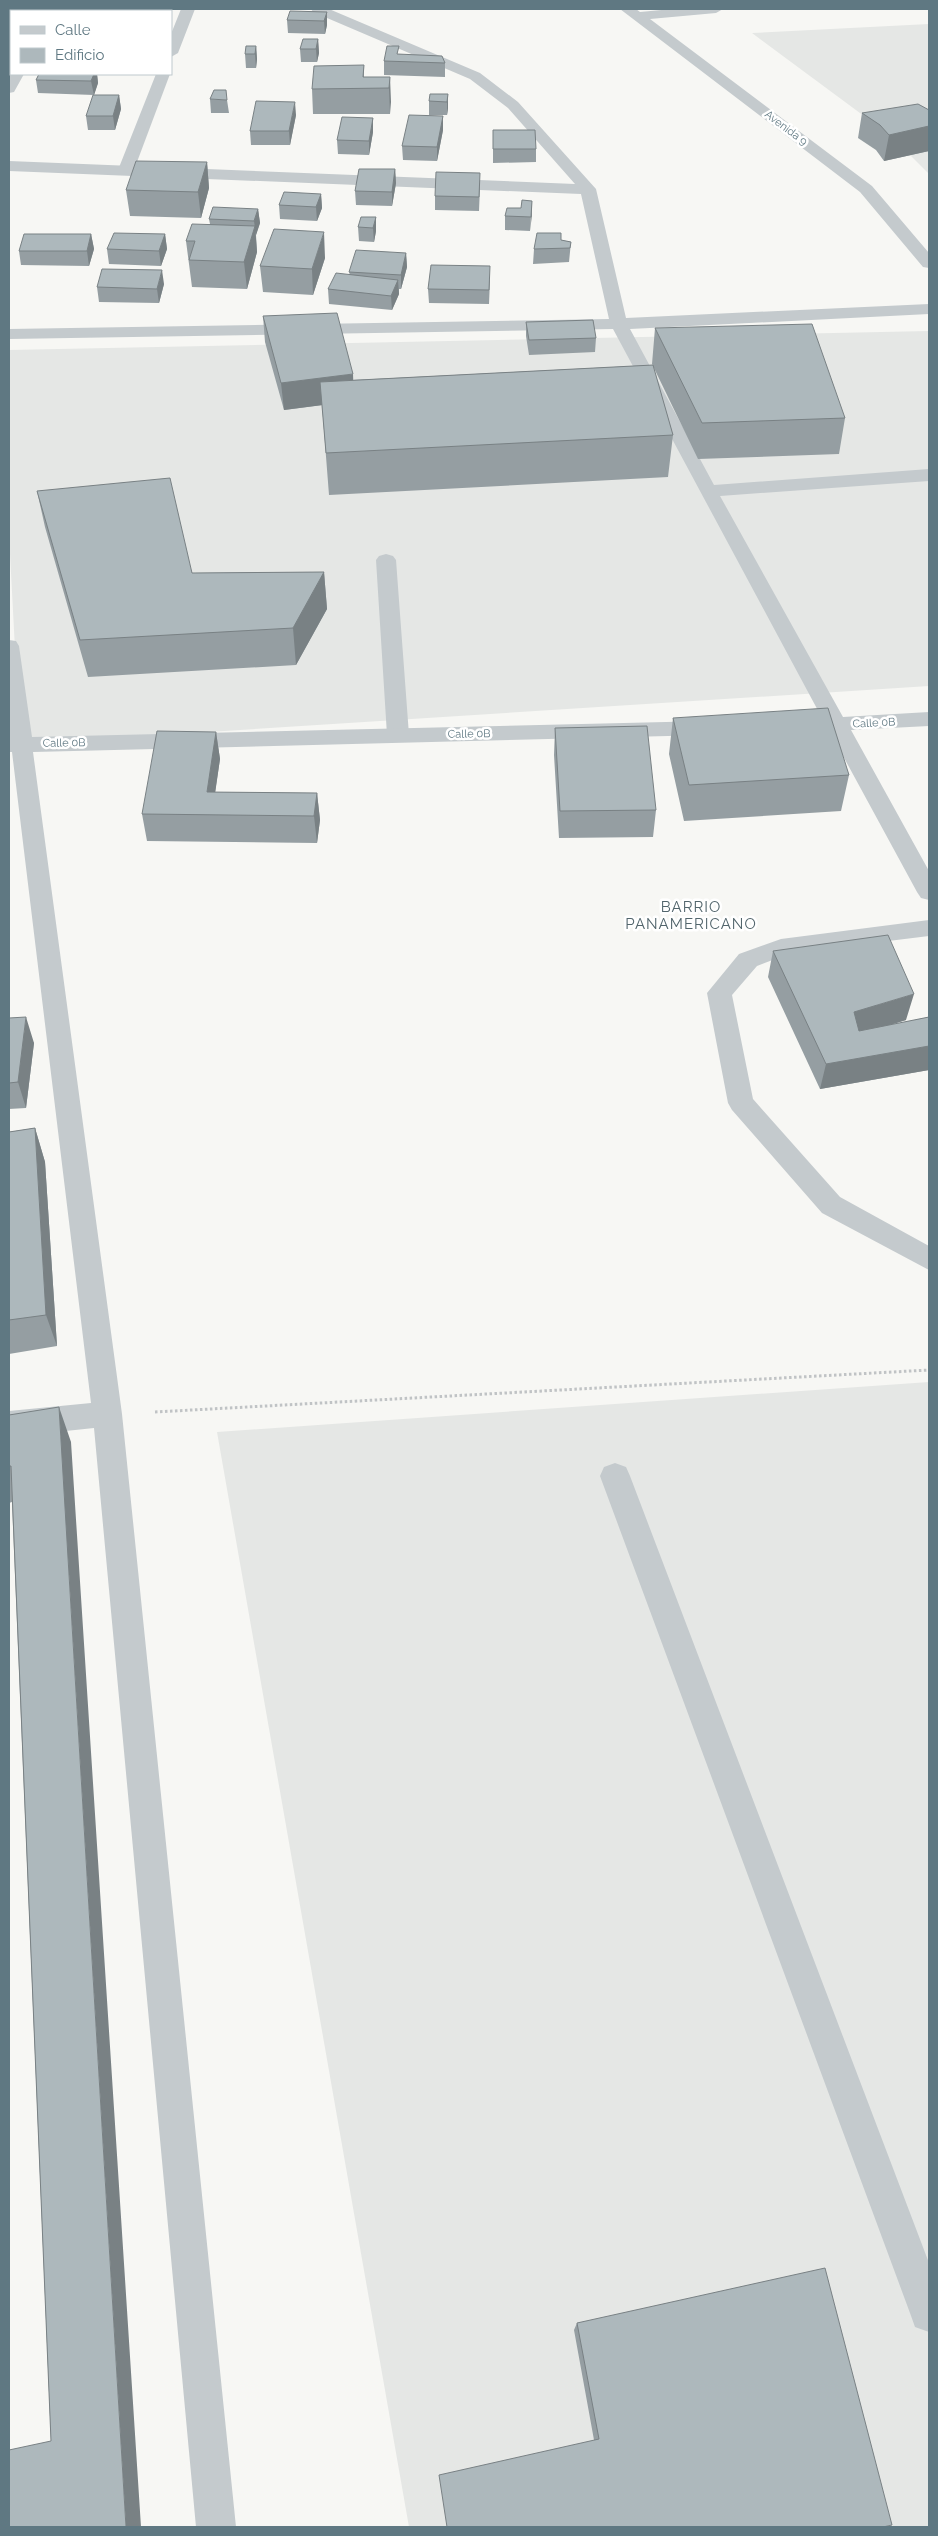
<svg xmlns="http://www.w3.org/2000/svg" width="938" height="2536" font-family="Raleway,sans-serif">
<style>
.built{fill:#e5e7e5}
.lines{fill:none;stroke-linecap:round;stroke-linejoin:round}
.path{stroke:#c0c3c5;stroke-width:3;stroke-dasharray:2.5 2.5;stroke-linecap:butt}
.lane{fill:#c4cacd;fill-rule:evenodd}
.street{fill:#c4cacd;fill-rule:evenodd}
.wall{fill:#959ea2}
.shaded-wall{fill:#798184}
.building{fill:#adb8bc;stroke:#798184}
.labels{text-anchor:middle;dominant-baseline:central;stroke-width:5;stroke-linejoin:round;paint-order:stroke}
.far-street-label{font-size:11px;fill:#5f7882;stroke:#fff}
.neighbourhood-label{font-size:15px;letter-spacing:1px;fill:#52656c;stroke:#fff}
</style>
<rect width="100%" height="100%" fill="#f7f7f4"/>
<path class="built" d="M 929,24 L 929,174 L 891,136 L 752,33 Z
M 929,331 L 929,686 L 20,744 L 9,535 L 9,350 Z
M 929,1382 L 929,2527 L 409,2527 L 217,1432 Z"/>
<g class="lines">
<path class="path" d="M 155,1412 L 929,1370"/>
<path class="lane" d="M 181,9 L 195,9 L 178,53 L 171,57 L 171,34 Z
M 156,74 L 170,74 L 134,170 L 132,173 L 120,173 L 118,170 Z
M 386,554 L 393,556 L 396,560 L 409,735 L 406,740 L 398,742 L 390,740 L 387,735 L 376,560 L 379,556 Z
M 929,920 L 929,936 L 791,953 L 757,966 L 732,995 L 753,1099 L 840,1197 L 929,1246 L 929,1270 L 822,1213 L 732,1110 L 728,1103 L 707,993 L 739,954 L 781,939 Z
M 615,1463 L 626,1467 L 630,1476 L 929,2263 L 929,2332 L 915,2327 L 910,2313 L 600,1476 L 604,1467 Z"/>
<path class="street" d="M 46,9 L 60,9 L 58,11 L 44,11 Z
M 311,9 L 329,9 L 480,73 L 518,102 L 596,189 L 626,318 L 929,304 L 929,314 L 630,329 L 714,485 L 929,469 L 929,481 L 720,496 L 843,717 L 929,712 L 929,726 L 851,730 L 929,871 L 929,900 L 921,898 L 917,892 L 830,732 L 813,730 L 810,725 L 813,720 L 822,718 L 613,329 L 9,339 L 9,329 L 609,319 L 581,194 L 9,171 L 9,161 L 575,184 L 508,108 L 470,79 L 313,12 Z
M 620,9 L 636,9 L 640,12 L 672,9 L 723,9 L 716,13 L 650,19 L 872,186 L 929,253 L 929,268 L 923,267 L 860,192 Z
M 11,72 L 11,74 L 24,74 L 14,92 L 9,93 L 9,76 Z
M 9,640 L 16,641 L 19,646 L 32,737 L 708,721 L 716,723 L 719,728 L 716,733 L 708,735 L 33,752 L 122,1414 L 236,2527 L 196,2527 L 94,1428 L 9,1437 L 9,1411 L 91,1403 L 12,752 L 9,752 Z"/>
</g>
<path class="wall" d="M 327,12 L 327,25 L 325,34 L 288,33 L 287,20 Z
M 318,39 L 319,53 L 317,62 L 301,62 L 300,49 Z
M 256,46 L 257,59 L 256,68 L 246,68 L 245,54 Z
M 399,54 L 445,63 L 445,77 L 384,75 L 384,61 Z
M 364,65 L 364,77 L 390,77 L 390,114 L 313,114 L 312,89 Z
M 39,74 L 97,74 L 98,83 L 94,95 L 38,93 L 36,80 Z
M 448,94 L 448,108 L 447,115 L 429,115 L 429,101 Z
M 119,95 L 121,109 L 115,130 L 88,130 L 86,116 Z
M 210,99 L 227,100 L 229,113 L 211,113 Z
M 929,110 L 929,151 L 884,161 L 876,150 L 858,138 L 862,113 Z
M 296,115 L 290,145 L 251,145 L 250,131 Z
M 443,116 L 443,130 L 437,161 L 403,160 L 402,146 Z
M 373,118 L 373,132 L 369,155 L 338,154 L 337,140 Z
M 493,130 L 536,149 L 536,162 L 493,163 Z
M 207,162 L 209,188 L 201,218 L 130,216 L 126,190 Z
M 395,169 L 396,183 L 392,206 L 356,205 L 355,191 Z
M 480,187 L 479,211 L 435,210 L 435,196 Z
M 321,194 L 322,208 L 317,221 L 280,219 L 279,205 Z
M 532,201 L 530,231 L 505,230 L 505,216 L 521,208 Z
M 258,209 L 260,223 L 256,235 L 257,252 L 247,289 L 192,287 L 186,241 L 210,224 L 209,219 Z
M 376,217 L 376,231 L 374,242 L 359,241 L 358,227 Z
M 91,234 L 94,249 L 89,266 L 21,265 L 19,251 Z
M 165,234 L 167,249 L 161,266 L 109,264 L 107,249 Z
M 561,240 L 571,242 L 569,262 L 533,264 L 534,249 Z
M 406,253 L 407,267 L 401,289 L 399,289 L 399,294 L 392,310 L 329,304 L 328,289 L 350,275 L 349,272 Z
M 325,258 L 313,295 L 263,292 L 260,266 Z
M 490,280 L 489,304 L 429,303 L 428,289 Z
M 164,284 L 159,303 L 99,302 L 97,287 Z
M 263,316 L 353,380 L 653,365 L 652,364 L 655,328 L 845,418 L 839,454 L 698,459 L 653,366 L 673,435 L 668,477 L 329,495 L 322,405 L 284,410 L 265,342 Z
M 526,322 L 596,338 L 595,352 L 529,355 L 526,336 Z
M 37,491 L 192,573 L 324,572 L 327,609 L 296,665 L 88,677 L 45,527 Z
M 673,718 L 849,775 L 841,811 L 684,821 L 669,754 Z
M 555,728 L 656,810 L 653,837 L 559,838 L 554,755 Z
M 216,732 L 220,759 L 215,792 L 317,793 L 320,820 L 317,843 L 147,841 L 142,814 Z
M 773,951 L 906,1020 L 887,1026 L 929,1017 L 929,1070 L 820,1089 L 768,977 Z
M 9,1018 L 34,1043 L 26,1108 L 9,1109 Z
M 35,1128 L 45,1162 L 57,1346 L 9,1354 L 9,1132 Z
M 9,1415 L 71,1442 L 51,2441 L 12,1502 L 9,1503 Z
M 577,2323 L 892,2525 L 594,2440 L 574,2330 Z"/>
<path class="shaded-wall" d="M 327,12 L 327,25 L 325,34 L 324,21 Z
M 318,39 L 319,53 L 317,62 L 316,49 Z
M 256,46 L 257,59 L 256,68 L 255,54 Z
M 94,74 L 97,74 L 98,83 L 94,95 L 91,81 Z
M 390,77 L 391,102 L 390,114 L 389,88 Z
M 448,94 L 448,108 L 447,115 L 447,102 Z
M 119,95 L 121,109 L 115,130 L 113,116 Z
M 295,102 L 296,115 L 290,145 L 289,131 Z
M 443,116 L 443,130 L 437,161 L 437,147 Z
M 373,118 L 373,132 L 369,155 L 369,141 Z
M 929,126 L 929,151 L 884,161 L 889,135 Z
M 207,162 L 209,188 L 201,218 L 198,192 Z
M 395,169 L 396,183 L 392,206 L 392,192 Z
M 321,194 L 322,208 L 317,221 L 316,207 Z
M 532,201 L 532,215 L 530,231 L 531,217 Z
M 258,209 L 260,223 L 256,235 L 254,221 Z
M 376,217 L 376,231 L 374,242 L 373,228 Z
M 255,226 L 257,252 L 247,289 L 244,262 Z
M 324,232 L 325,258 L 313,295 L 312,269 Z
M 91,234 L 94,249 L 89,266 L 87,251 Z
M 165,234 L 167,249 L 161,266 L 159,251 Z
M 406,253 L 407,267 L 401,289 L 401,275 Z
M 162,270 L 164,284 L 159,303 L 157,289 Z
M 398,280 L 399,294 L 392,310 L 391,296 Z
M 353,374 L 354,401 L 284,410 L 281,383 Z
M 324,572 L 327,609 L 296,665 L 293,628 Z
M 216,732 L 220,759 L 212,815 L 207,792 Z
M 317,793 L 320,820 L 317,843 L 314,816 Z
M 914,994 L 906,1020 L 847,1038 L 854,1012 Z
M 26,1017 L 34,1043 L 26,1108 L 18,1082 Z
M 929,1046 L 929,1070 L 820,1089 L 826,1064 Z
M 35,1128 L 45,1162 L 57,1346 L 46,1315 Z
M 59,1407 L 71,1442 L 141,2527 L 126,2527 Z"/>
<path class="building" d="M 290,11 L 327,12 L 324,21 L 287,20 Z
M 303,39 L 318,39 L 316,49 L 300,49 Z
M 246,46 L 256,46 L 255,54 L 245,54 Z
M 387,46 L 399,46 L 397,54 L 442,56 L 445,63 L 384,61 Z
M 364,65 L 363,77 L 390,77 L 389,88 L 312,89 L 314,66 Z
M 39,74 L 94,74 L 91,81 L 36,80 Z
M 214,90 L 226,90 L 227,100 L 210,99 Z
M 430,94 L 448,94 L 447,102 L 429,101 Z
M 93,95 L 119,95 L 113,116 L 86,116 Z
M 256,101 L 295,102 L 289,131 L 250,131 Z
M 918,104 L 929,110 L 929,126 L 889,135 L 880,125 L 862,113 Z
M 409,115 L 443,116 L 437,147 L 402,146 Z
M 342,117 L 373,118 L 369,141 L 337,140 Z
M 493,130 L 535,130 L 536,149 L 493,149 Z
M 136,161 L 207,162 L 198,192 L 126,190 Z
M 359,169 L 395,169 L 392,192 L 355,191 Z
M 436,172 L 480,173 L 479,197 L 435,196 Z
M 284,192 L 321,194 L 316,207 L 279,205 Z
M 522,200 L 532,201 L 531,217 L 505,216 L 507,208 L 521,208 Z
M 213,207 L 258,209 L 254,221 L 209,219 Z
M 361,217 L 376,217 L 373,228 L 358,227 Z
M 192,224 L 255,226 L 244,262 L 189,260 L 195,241 L 186,241 Z
M 274,229 L 324,232 L 312,269 L 260,266 Z
M 114,233 L 165,234 L 159,251 L 107,249 Z
M 537,233 L 561,233 L 561,240 L 571,242 L 570,248 L 534,249 Z
M 24,234 L 91,234 L 87,251 L 19,251 Z
M 356,250 L 406,253 L 401,275 L 349,272 Z
M 431,265 L 490,266 L 489,290 L 428,289 Z
M 102,269 L 162,270 L 157,289 L 97,287 Z
M 336,273 L 398,280 L 391,296 L 328,289 Z
M 337,313 L 353,374 L 281,383 L 263,316 Z
M 593,320 L 596,338 L 529,340 L 526,322 Z
M 812,324 L 845,418 L 702,423 L 655,328 Z
M 653,365 L 673,435 L 326,453 L 320,382 Z
M 170,478 L 192,573 L 324,572 L 293,628 L 80,640 L 37,491 Z
M 828,708 L 849,775 L 689,785 L 673,718 Z
M 647,726 L 656,810 L 560,811 L 555,728 Z
M 157,731 L 216,732 L 207,792 L 317,793 L 314,816 L 142,814 Z
M 888,935 L 914,994 L 854,1012 L 859,1031 L 929,1017 L 929,1046 L 826,1064 L 773,951 Z
M 26,1017 L 18,1082 L 9,1083 L 9,1018 Z
M 35,1128 L 46,1315 L 9,1320 L 9,1132 Z
M 59,1407 L 126,2527 L 9,2527 L 9,2450 L 51,2441 L 11,1466 L 9,1466 L 9,1415 Z
M 825,2268 L 892,2525 L 883,2527 L 447,2527 L 439,2475 L 599,2439 L 577,2323 Z"/>
<g class="labels">
<g class="far-street-label">
<text transform="translate(786 128) rotate(37)">Avenida 9</text>
<text transform="translate(874 723) rotate(-3)">Calle 0B</text>
<text transform="translate(469 734) rotate(-1)">Calle 0B</text>
<text transform="translate(64 743) rotate(-1)">Calle 0B</text>
</g>
<g class="neighbourhood-label">
<text x="691" y="907">BARRIO<tspan x="691" dy="17">PANAMERICANO</tspan></text>
</g>
</g>
<rect width="938" height="2536" fill="none" stroke="#5f7882" stroke-width="20"/>
<rect x="10" y="10" width="162" height="65" fill="#ffffff" stroke="#bfc9cd"/>
<rect x="20" y="26" width="25" height="8" fill="#c4cacd" stroke="#bfc9cd"/>
<text x="55" y="35" font-size="15" fill="#5f7882">Calle</text>
<rect x="20" y="48" width="25" height="15" fill="#adb8bc" stroke="#bfc9cd"/>
<text x="55" y="60" font-size="15" fill="#5f7882">Edificio</text>
</svg>
